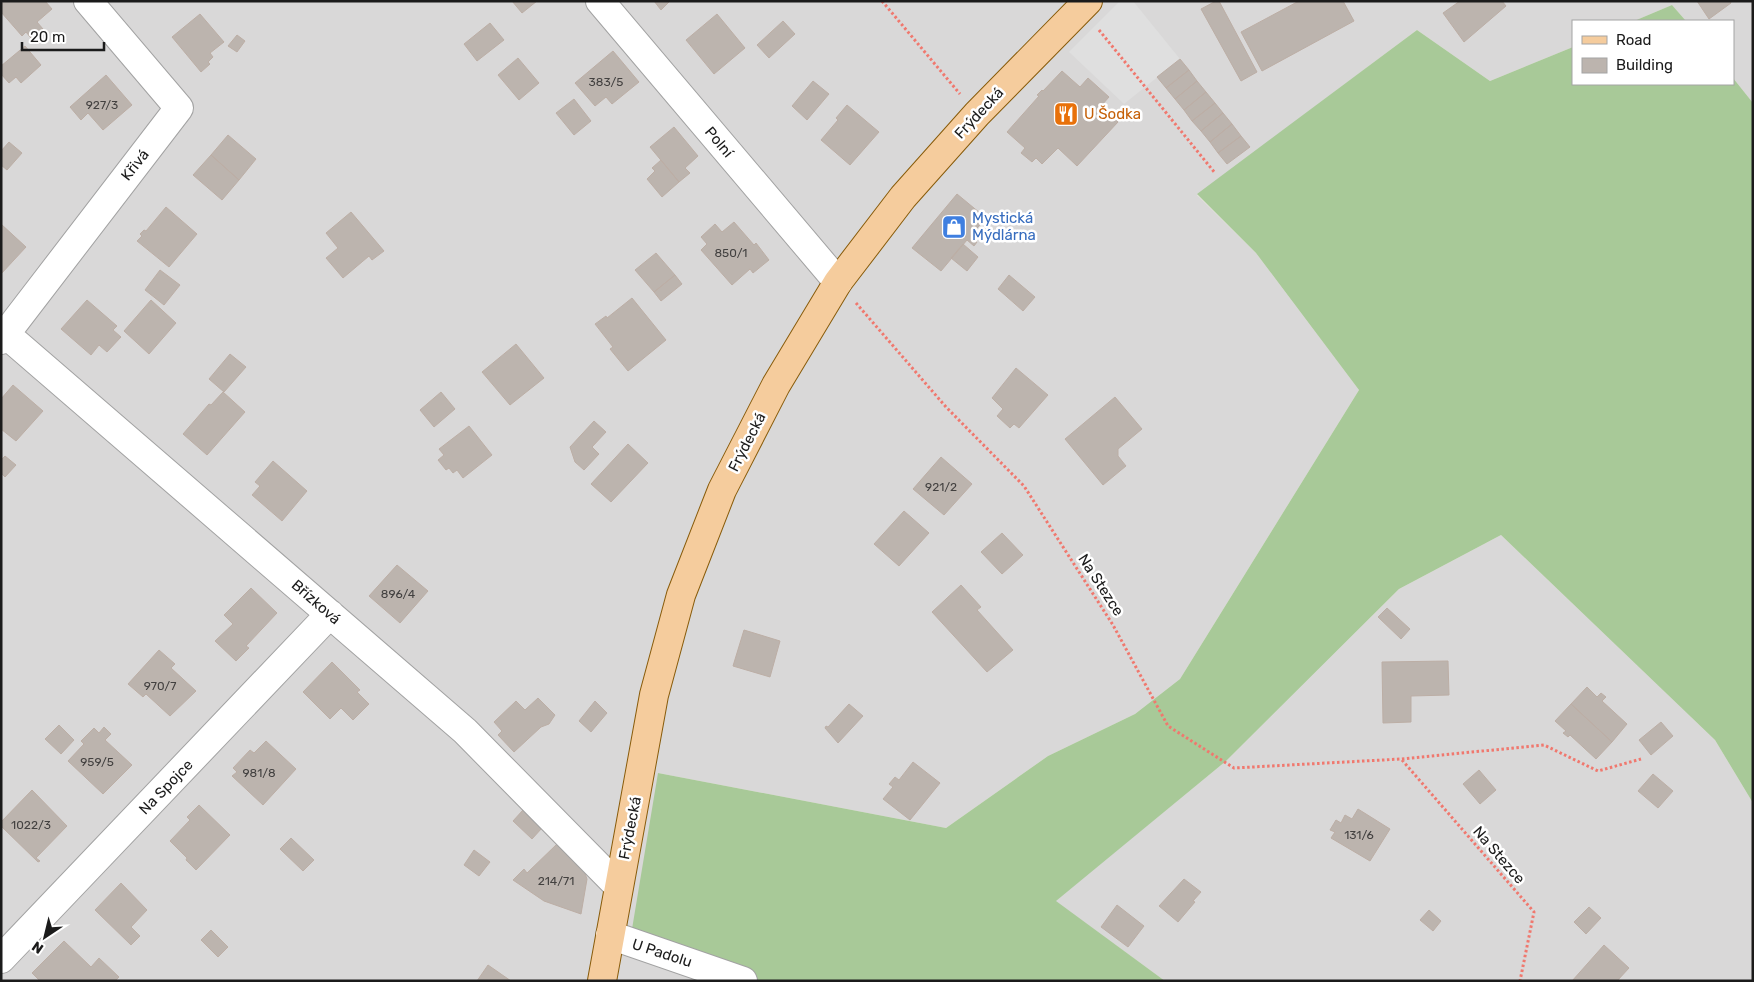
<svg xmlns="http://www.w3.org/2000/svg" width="1754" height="982" font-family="Rubik,sans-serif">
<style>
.residential{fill:#d9d8d8}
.forest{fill:#a8c998}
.parking{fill:#dfdfdf}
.building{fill:#bcb4ae;stroke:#bcaea5}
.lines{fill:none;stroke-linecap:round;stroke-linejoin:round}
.minor-casing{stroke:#a2a2a2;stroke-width:30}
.major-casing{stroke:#885b0a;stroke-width:30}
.path{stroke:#f0786e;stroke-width:3;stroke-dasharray:2.5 2.5;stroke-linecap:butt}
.minor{stroke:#fff;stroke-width:28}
.major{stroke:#f5cc9d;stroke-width:28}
.labels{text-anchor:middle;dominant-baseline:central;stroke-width:5;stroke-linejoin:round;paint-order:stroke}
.number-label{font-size:12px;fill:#434140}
.street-label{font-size:15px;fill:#1b1b1b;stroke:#fff}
.food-label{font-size:15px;fill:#c56008;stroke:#fff;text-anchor:start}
.shop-label{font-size:15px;fill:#366cbe;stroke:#fff;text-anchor:start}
</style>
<rect width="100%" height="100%" fill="#ece8e1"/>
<path class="residential" d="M 1,1 L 1753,1 L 1753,103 L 1733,78 L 1733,21 L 1686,21 L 1672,5 L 1634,21 L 1573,21 L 1573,47 L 1490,81 L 1417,30 L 1197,195 L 1256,253 L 1359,390 L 1180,679 L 1135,714 L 1048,756 L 946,828 L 658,773 L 739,981 L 1,981 Z
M 1501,535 L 1715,740 L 1753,803 L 1753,981 L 1165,981 L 1055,901 L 1226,761 L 1399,589 Z"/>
<path class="forest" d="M 1672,5 L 1686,21 L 1634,21 Z
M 1417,30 L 1490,81 L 1573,47 L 1573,84 L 1733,84 L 1733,78 L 1753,103 L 1753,803 L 1715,740 L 1501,535 L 1399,589 L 1226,761 L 1056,901 L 1165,981 L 739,981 L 632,929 L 658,773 L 946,828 L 1048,756 L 1135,714 L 1180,679 L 1359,390 L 1256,253 L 1197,194 Z"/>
<path class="parking" d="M 1120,1 L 1133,1 L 1180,59 L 1124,104 L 1069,52 Z"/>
<path class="building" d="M 45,1 L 52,9 L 37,22 L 43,29 L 31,38 L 26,32 L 22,36 L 1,12 L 1,6 L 4,1 Z
M 512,1 L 537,1 L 522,13 Z
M 654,1 L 670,1 L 661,10 Z
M 1216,1 L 1219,1 L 1257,72 L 1241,81 L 1201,9 Z
M 1299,1 L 1343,1 L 1354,21 L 1262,71 L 1241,32 Z
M 1460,1 L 1502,1 L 1506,6 L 1464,42 L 1443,13 Z
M 1697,1 L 1730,1 L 1731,3 L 1709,19 Z
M 200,14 L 224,42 L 210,53 L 213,57 L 208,62 L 210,64 L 201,72 L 172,37 Z
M 717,14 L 745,48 L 714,74 L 686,40 Z
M 783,21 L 795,34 L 769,58 L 757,45 Z
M 490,23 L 504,40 L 477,61 L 464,44 Z
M 237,35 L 245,41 L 237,52 L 228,46 Z
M 25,46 L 41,65 L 21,83 L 16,77 L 9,83 L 1,74 L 1,66 Z
M 613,51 L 639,82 L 612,104 L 606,97 L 595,106 L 575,83 Z
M 518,58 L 539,83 L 519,100 L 498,75 Z
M 1180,59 L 1189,70 L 1166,88 L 1157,77 Z
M 1189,70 L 1197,81 L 1175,99 L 1166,88 Z
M 1062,71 L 1080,87 L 1088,78 L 1109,97 L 1101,106 L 1118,122 L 1077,166 L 1058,148 L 1042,164 L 1036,158 L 1032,162 L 1021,153 L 1025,148 L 1007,132 L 1039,96 L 1037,95 L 1042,90 L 1043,91 Z
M 106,75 L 132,105 L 103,130 L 88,113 L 81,120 L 70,107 Z
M 813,81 L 829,94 L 807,120 L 792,106 Z
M 1197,81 L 1206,92 L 1184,110 L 1175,99 Z
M 1206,92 L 1215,103 L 1192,121 L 1184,110 Z
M 574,99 L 591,121 L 574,135 L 556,113 Z
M 1215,103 L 1223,113 L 1201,131 L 1192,121 Z
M 847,105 L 879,132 L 850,165 L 821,140 L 838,120 L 836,118 Z
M 1223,113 L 1232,124 L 1210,142 L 1201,131 Z
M 1232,124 L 1241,136 L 1218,153 L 1210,142 Z
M 674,127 L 698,156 L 685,168 L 690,173 L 679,182 L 650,147 Z
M 228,135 L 256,159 L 239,180 L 211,155 Z
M 1241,136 L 1250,147 L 1227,164 L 1218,153 Z
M 9,142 L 22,153 L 7,170 L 1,165 L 1,151 Z
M 211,155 L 239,180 L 222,200 L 193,175 Z
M 661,160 L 679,182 L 662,197 L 647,179 L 655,171 L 652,168 Z
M 957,194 L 986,218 L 970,236 L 977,242 L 974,246 L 967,240 L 941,271 L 912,248 Z
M 166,207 L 197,234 L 169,267 L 137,241 L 142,236 L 140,234 L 144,230 L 146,231 Z
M 351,212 L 384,251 L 372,260 L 369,256 L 343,278 L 326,258 L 338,248 L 326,233 Z
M 734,222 L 754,245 L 756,243 L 769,260 L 753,273 L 750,269 L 732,285 L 701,250 L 707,244 L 701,237 L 715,224 L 722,232 Z
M 1,224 L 26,247 L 1,274 Z
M 963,244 L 978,257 L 967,271 L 951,258 Z
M 656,253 L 675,275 L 654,292 L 635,270 Z
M 160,270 L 180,285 L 164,305 L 145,290 Z
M 675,275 L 682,284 L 661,301 L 654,292 Z
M 1009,275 L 1035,297 L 1023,311 L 998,289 Z
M 632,298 L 666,340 L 628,371 L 610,349 L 613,347 L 595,324 L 606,316 L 607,318 Z
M 87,300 L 117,326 L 113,330 L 121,337 L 107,352 L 99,345 L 91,355 L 61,329 Z
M 151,300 L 176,323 L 149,354 L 124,331 Z
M 516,344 L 544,378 L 510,405 L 482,372 Z
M 230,354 L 246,367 L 224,392 L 209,379 Z
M 1016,368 L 1048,395 L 1019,428 L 1014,424 L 1010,428 L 997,416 L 1003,409 L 992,398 Z
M 13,385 L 43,411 L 16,441 L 1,429 L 1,399 Z
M 223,392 L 245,412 L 207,455 L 183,434 L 209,404 L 211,405 Z
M 441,392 L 455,409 L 434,427 L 420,410 Z
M 1115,397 L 1142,429 L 1118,449 L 1118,456 L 1126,466 L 1103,485 L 1065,439 Z
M 594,421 L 606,432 L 592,447 L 599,454 L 584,470 L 575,462 L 570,447 Z
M 469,426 L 492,455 L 463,478 L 457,470 L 453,473 L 449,468 L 446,470 L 438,460 L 444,455 L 439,449 Z
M 628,444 L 648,463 L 611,502 L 591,484 Z
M 5,456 L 16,465 L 5,477 L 1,473 L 1,460 Z
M 941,457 L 972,484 L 944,515 L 913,489 Z
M 273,461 L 307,491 L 282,521 L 252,495 L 260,486 L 255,482 Z
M 904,511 L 929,533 L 899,566 L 874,544 Z
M 1002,533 L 1023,555 L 1002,574 L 981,552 Z
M 397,565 L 428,591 L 400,623 L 369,596 Z
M 961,585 L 981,607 L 977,610 L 1013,650 L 987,672 L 932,612 Z
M 251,588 L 277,613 L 246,646 L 249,648 L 236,661 L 215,641 L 233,624 L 224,615 Z
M 1387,608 L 1410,629 L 1401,639 L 1378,617 Z
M 744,630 L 780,641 L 770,677 L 733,666 Z
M 159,650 L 175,664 L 171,668 L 196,691 L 170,716 L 146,694 L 143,697 L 128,684 Z
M 1448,661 L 1449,695 L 1411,696 L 1411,722 L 1383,723 L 1382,662 Z
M 332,662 L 360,690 L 357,692 L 369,704 L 353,720 L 341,708 L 330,719 L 303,692 Z
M 1587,687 L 1597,697 L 1601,693 L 1606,697 L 1602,701 L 1627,724 L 1612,742 L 1571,704 Z
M 538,698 L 555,715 L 549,724 L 541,727 L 514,752 L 498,735 L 502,731 L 494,722 L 516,701 L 525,710 Z
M 595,701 L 607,713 L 591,732 L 579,721 Z
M 849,704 L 863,716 L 838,743 L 825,728 L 826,726 L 828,727 Z
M 1571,704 L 1612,742 L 1596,759 L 1570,735 L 1568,737 L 1563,733 L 1566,731 L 1555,721 Z
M 1661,722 L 1673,736 L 1651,755 L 1639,740 Z
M 59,725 L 74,740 L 61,754 L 45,739 Z
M 104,727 L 111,734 L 105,740 L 132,765 L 103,794 L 68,761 L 84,744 L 81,741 L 94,728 L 99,733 Z
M 266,741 L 296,769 L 263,805 L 232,776 L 237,772 L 233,768 L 250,750 L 254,753 Z
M 913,762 L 940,783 L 910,820 L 883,799 L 893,787 L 889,784 L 895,777 L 899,780 Z
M 1479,770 L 1496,790 L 1480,804 L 1463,784 Z
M 1653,774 L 1673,791 L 1658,808 L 1638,791 Z
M 32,790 L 67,826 L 36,858 L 40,861 L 38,862 L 1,826 L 1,822 Z
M 199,805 L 230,835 L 196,870 L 186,860 L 187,858 L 170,841 L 190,820 L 187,817 Z
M 1358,809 L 1390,829 L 1370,861 L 1331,838 L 1335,832 L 1330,830 L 1336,820 L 1341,823 L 1345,815 L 1352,819 Z
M 523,810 L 542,828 L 532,839 L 513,821 Z
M 291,838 L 314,860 L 303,871 L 280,849 Z
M 557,844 L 584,871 L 587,879 L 581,914 L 544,901 L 513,880 L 524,869 L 527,873 Z
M 474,850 L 490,862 L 479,876 L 464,865 Z
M 1184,879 L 1201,892 L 1193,901 L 1195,902 L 1178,922 L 1159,906 Z
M 121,883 L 147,910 L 131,927 L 140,936 L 131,945 L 95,910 Z
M 1117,905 L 1144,926 L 1128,947 L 1101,927 Z
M 1589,907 L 1601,918 L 1586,934 L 1574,922 Z
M 1429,910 L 1441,921 L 1433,931 L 1420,920 Z
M 211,930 L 228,947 L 218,957 L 201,940 Z
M 64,941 L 91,967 L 99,958 L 119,977 L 115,981 L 40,981 L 32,973 Z
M 1604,945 L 1629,968 L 1617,981 L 1572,981 Z
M 488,965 L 511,981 L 477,981 Z"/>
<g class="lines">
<defs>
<path id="minor" d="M 600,1 L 838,282
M 1,330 L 465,731 L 618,886
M 1,340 L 179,108 L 88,1
M 610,935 L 743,981
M 1,959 L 330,614"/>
<path id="major" d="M 602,981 L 654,695 L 681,595 L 722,490 L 776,385 L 838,282 L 903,197 L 977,114 L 1088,1"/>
</defs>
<use href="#minor" class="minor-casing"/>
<use href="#major" class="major-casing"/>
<path class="path" d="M 882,1 L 960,94
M 1099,30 L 1215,173
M 856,303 L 946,407 L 1024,486 L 1113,625 L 1168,726 L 1234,768 L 1401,759 L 1544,745 L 1598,771 L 1641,759
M 1402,760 L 1534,912 L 1520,981"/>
<use href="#minor" class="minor"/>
<use href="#major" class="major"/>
</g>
<defs>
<symbol id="restaurant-square" viewBox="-11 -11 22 22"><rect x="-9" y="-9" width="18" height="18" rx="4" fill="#e8710a" stroke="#fff"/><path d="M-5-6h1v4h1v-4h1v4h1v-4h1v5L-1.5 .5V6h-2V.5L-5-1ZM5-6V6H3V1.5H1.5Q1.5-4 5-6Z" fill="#fff"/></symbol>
<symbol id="shop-square" viewBox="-11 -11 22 22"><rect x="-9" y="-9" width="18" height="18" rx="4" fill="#3f7fe0" stroke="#fff"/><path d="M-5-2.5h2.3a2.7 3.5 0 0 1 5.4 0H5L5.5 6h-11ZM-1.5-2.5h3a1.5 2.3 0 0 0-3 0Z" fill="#fff"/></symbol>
</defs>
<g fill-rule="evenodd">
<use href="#restaurant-square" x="1052" y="100" width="28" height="28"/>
<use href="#shop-square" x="940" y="213" width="28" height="28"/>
</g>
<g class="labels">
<g class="number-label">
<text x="606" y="82">383/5</text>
<text x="102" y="105">927/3</text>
<text x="731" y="253">850/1</text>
<text x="941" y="487">921/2</text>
<text x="398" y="594">896/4</text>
<text x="160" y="686">970/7</text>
<text x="97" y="762">959/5</text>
<text x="259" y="773">981/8</text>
<text x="31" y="825">1022/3</text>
<text x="1359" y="835">131/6</text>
<text x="556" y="881">214/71</text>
</g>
<g class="street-label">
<text transform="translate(979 113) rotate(-47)">Frýdecká</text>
<text transform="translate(719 142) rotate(50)">Polní</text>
<text transform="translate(135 165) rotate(-52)">Křivá</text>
<text transform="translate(747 442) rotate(-63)">Frýdecká</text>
<text transform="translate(1101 585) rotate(57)">Na Stezce</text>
<text transform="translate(316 602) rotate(41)">Břízková</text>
<text transform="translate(166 787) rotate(-46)">Na Spojce</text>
<text transform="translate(630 828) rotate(-79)">Frýdecká</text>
<text transform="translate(1499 855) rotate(49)">Na Stezce</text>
<text transform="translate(662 953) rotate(18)">U Padolu</text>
</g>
<g class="food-label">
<text x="1084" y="114">U Šodka</text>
</g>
<g class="shop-label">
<text x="972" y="218">Mystická<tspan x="972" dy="17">Mýdlárna</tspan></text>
</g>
</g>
<rect width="1754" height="982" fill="none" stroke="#1b1b1b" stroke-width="5"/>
<rect x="1572" y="20" width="162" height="65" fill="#ffffff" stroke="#a4a4a4"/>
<rect x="1582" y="36" width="25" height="8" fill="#f5cc9d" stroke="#a4a4a4"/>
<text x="1616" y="45" font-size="15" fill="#1b1b1b">Road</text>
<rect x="1582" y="58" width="25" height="15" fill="#bcb4ae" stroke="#a4a4a4"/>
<text x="1616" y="70" font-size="15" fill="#1b1b1b">Building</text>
<g transform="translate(45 937) rotate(215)" stroke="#ffffff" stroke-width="4" paint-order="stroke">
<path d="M0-4L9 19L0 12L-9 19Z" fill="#1b1b1b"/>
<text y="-8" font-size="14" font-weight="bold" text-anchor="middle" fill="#1b1b1b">N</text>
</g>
<path d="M22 42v8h82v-8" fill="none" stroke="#1b1b1b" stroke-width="2.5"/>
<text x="30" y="42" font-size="15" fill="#1b1b1b" stroke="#ffffff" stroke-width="4" paint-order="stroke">20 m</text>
</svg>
